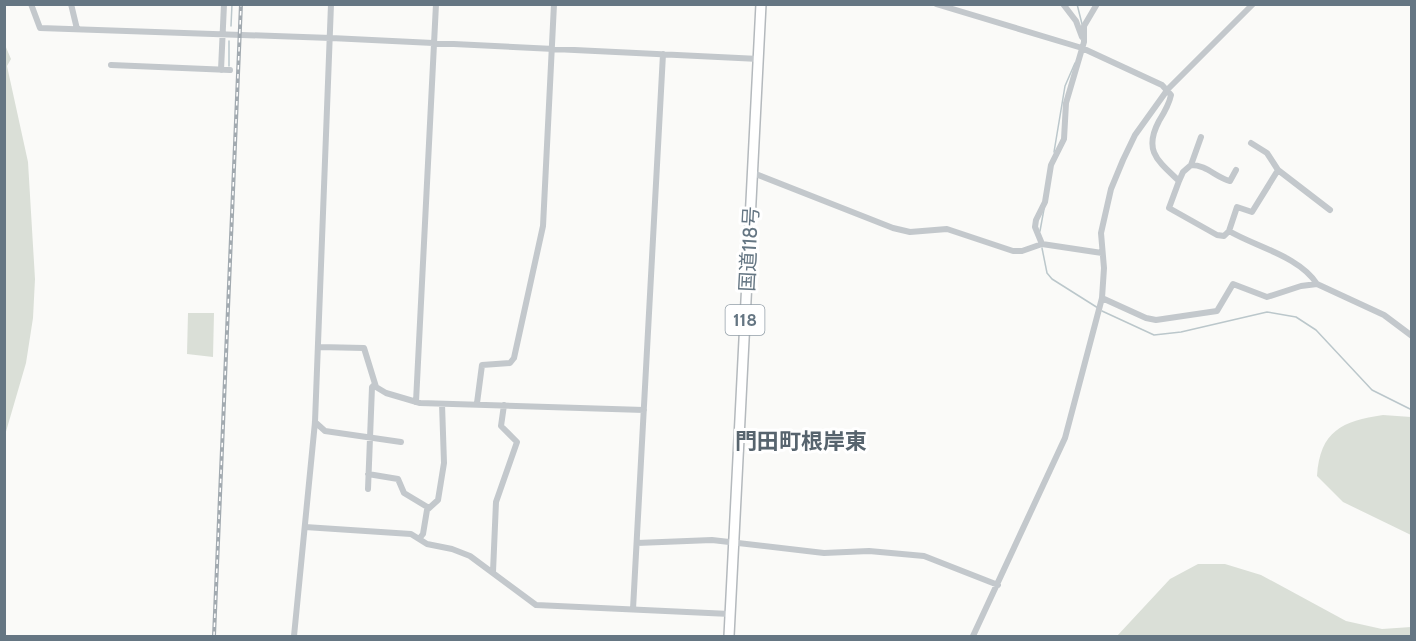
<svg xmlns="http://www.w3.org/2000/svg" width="1416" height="641" font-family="Cabin,'Noto Sans JP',sans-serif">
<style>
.green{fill:#dadfd7}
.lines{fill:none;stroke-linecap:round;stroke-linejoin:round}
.stream{stroke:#bbc7cb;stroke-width:1.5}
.highway-casing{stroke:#b4b9bd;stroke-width:12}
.minor{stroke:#c3c8cc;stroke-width:6}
.highway{stroke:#fff;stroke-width:9}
.rail-casing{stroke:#a2aab0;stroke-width:4}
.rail{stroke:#fff;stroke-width:1.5;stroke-dasharray:4.5;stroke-linecap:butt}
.labels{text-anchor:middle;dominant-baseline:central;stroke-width:6;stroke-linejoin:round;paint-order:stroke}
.shield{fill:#fff;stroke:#939fa8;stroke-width:1.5}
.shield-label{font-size:18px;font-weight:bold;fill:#657683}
.street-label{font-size:20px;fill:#657683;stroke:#fff}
.quarter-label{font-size:22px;font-weight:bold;fill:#57646e;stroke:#fff}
</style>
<rect width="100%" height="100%" fill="#fafaf8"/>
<path class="green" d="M 5,45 L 11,59 L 7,66 L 28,162 L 35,279 L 33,318 L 26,363 L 5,435 Z
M 188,313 L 214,313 L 213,357 L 187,354 Z
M 1383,415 L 1411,417 L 1411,535 L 1343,502 L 1317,476 C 1320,431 1342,421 1383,415 Z
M 1198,564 L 1225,564 L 1261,575 L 1346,621 L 1382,629 L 1411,627 L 1411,636 L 1117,636 L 1170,579 Z"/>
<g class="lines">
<path class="stream" d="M 1077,4 L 1082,24
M 231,26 L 232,4
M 229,66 L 229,41
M 1054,152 L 1065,86 L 1075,63
M 1040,231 L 1044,209
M 1042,248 L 1047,273 L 1052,279 L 1098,308
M 1102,311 L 1154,335 L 1181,332 L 1267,312 L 1296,317 L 1316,330 L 1372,390 L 1412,410"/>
<defs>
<path id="highway" d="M 729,636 L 761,4"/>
</defs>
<use href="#highway" class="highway-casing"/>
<path class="minor" d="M 31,4 L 40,28 L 331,38 L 759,59
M 71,4 L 77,29
M 936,4 L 1082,48 L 1162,85 L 1171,95 C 1169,105 1164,113 1159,121 C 1143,151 1158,161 1179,181 L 1169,208 L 1217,235 L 1224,236 L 1229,231 C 1256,247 1299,256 1317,284
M 1063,4 L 1076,21 L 1082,37
M 111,65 L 230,70
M 221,70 L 224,4
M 1251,143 L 1267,153 L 1278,170 L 1330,210
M 1191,165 L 1201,137
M 753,173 L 893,228 L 910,232 L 947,229 L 1013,251 L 1022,251 L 1042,244 L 1102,253
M 1179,181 L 1183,172 L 1191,165 C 1207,165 1215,177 1230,181 L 1236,170
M 1229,231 L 1237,207 L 1252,212 L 1278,170
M 1042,244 L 1035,227 L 1036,220 L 1045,202 L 1051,165 L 1064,139 L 1066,103 L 1084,42 L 1084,26 L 1097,4
M 1102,298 L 1146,318 L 1156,320 L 1217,311 L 1233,284 L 1267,297 L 1301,286 L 1317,284 L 1384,315 L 1412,336
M 319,347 L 364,348 L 376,387 L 386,393 L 420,403 L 644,410
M 416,402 L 436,4
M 477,403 L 482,365 L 510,363 L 514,358 L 543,226 L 554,4
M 315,422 L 325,431 L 401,442
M 368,474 L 398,479 L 404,493 L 429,508
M 368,489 L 372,387 L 374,385
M 305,527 L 411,534 L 427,544 L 452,549 L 470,556 L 536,605 L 730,614
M 419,539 L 423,534 L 427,510 L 438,500 L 444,463 L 442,404
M 637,543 L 712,540 L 824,553 L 869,551 L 924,556 L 998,585
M 493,572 L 496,502 L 517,442 L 501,426 L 504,405
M 633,609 L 663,54
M 294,636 L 315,422 L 331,4
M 973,636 L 1065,438 L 1102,298 L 1104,268 L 1101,233 L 1111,189 L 1123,160 L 1135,135 L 1168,89 L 1253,4"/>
<use href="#highway" class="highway"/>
<defs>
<path id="rail" d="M 214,636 L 241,4"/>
</defs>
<use href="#rail" class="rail-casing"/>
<use href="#rail" class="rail"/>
</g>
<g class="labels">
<rect class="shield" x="725.5" y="305" width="39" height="30" rx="4.5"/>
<g class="shield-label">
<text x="745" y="320">118</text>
</g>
<g class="street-label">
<text transform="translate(749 249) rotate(-87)">国道118号</text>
</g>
<g class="quarter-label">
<text x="801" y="441">門田町根岸東</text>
</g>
</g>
<rect width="1416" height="641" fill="none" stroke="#657683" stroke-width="12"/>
</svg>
